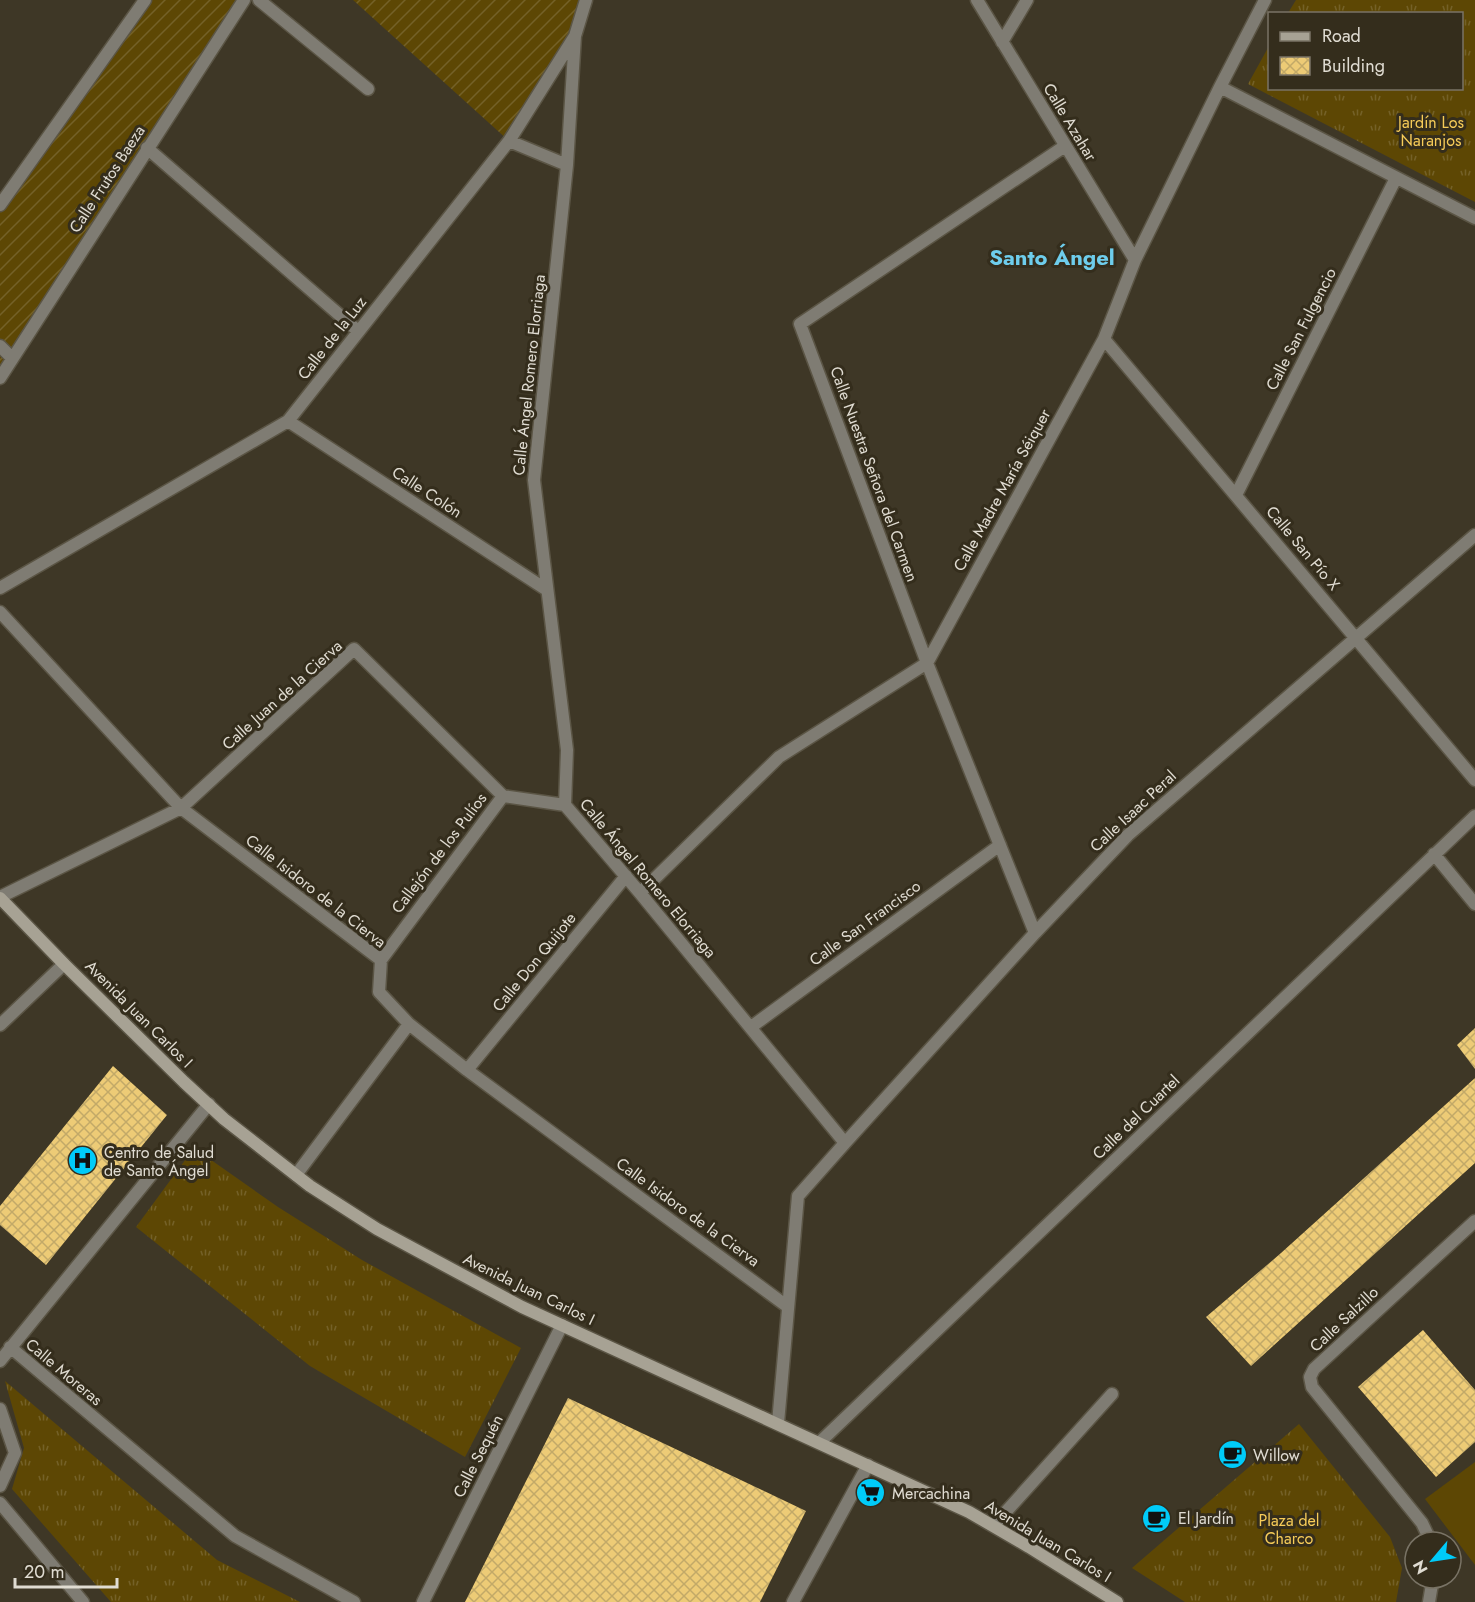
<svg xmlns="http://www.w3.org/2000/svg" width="1475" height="1602" font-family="Jost,sans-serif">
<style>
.grass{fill:url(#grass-tufts)}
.garden{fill:url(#garden-furrows)}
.pitch{fill:#5d4704}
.building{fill:url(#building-cross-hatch)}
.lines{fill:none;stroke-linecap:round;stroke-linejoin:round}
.street-casing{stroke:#5b5545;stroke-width:15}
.secondary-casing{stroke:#5b5545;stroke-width:15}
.street{stroke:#7f7c73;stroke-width:12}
.secondary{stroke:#a7a294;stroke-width:12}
.labels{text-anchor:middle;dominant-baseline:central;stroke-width:6;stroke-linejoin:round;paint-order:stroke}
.street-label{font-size:16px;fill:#e0dcd2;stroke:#342d1c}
.park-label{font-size:16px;fill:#f7cc58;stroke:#342d1c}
.poi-label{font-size:16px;fill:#e0dcd2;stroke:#342d1c;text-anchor:start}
.district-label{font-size:22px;font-weight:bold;fill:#6ecdec;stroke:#342d1c}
</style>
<defs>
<pattern id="grass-tufts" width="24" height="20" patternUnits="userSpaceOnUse" patternTransform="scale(1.5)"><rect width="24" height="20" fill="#5d4704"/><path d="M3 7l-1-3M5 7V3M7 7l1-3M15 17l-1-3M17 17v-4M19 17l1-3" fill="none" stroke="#746128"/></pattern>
<pattern id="garden-furrows" width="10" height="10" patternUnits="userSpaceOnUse" patternTransform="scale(1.5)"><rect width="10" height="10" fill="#5d4704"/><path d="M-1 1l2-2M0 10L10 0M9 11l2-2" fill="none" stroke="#746128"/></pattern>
<pattern id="building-cross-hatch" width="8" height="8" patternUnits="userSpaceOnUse" patternTransform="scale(1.5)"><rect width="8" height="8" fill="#edcb76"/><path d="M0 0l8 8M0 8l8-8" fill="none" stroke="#c2a968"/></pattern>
</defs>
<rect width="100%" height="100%" fill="#3e3726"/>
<path class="grass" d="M 1296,0 L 1475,0 L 1475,202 L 1248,84 L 1269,46 L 1270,88 L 1462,88 L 1462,14 L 1288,13 Z
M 194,1148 L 278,1207 L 362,1260 L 521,1348 L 465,1457 L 310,1366 L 136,1227 Z
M 5,1381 L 217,1560 L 300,1602 L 111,1602 L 12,1489 L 24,1448 Z
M 1299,1424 L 1390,1537 L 1402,1568 L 1396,1602 L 1185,1602 L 1132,1568 Z"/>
<path class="garden" d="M 145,0 L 244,0 L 0,378 L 0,205 Z
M 353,0 L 586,0 L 575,36 L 509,141 Z"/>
<path class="pitch" d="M 1475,1462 L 1475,1565 L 1425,1499 Z"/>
<path class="building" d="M 1475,1028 L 1475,1069 L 1457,1045 Z
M 113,1066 L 167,1115 L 46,1265 L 0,1225 L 0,1206 Z
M 1475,1078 L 1475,1163 L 1251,1366 L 1206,1317 L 1281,1253 Z
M 1423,1330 L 1475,1390 L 1475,1442 L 1436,1477 L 1358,1387 Z
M 568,1398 L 806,1511 L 760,1602 L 465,1602 Z"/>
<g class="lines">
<defs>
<path id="street" d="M 259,0 L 368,89
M 977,0 L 1135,260
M 575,36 L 567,165 L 534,480 L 567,750 L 565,805 L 640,893 L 845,1143 L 798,1196 L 778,1423
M 1002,42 L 1027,0
M 1220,87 L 1475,218
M 509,141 L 567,165
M 147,148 L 358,331
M 0,205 L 145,0
M 1104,339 L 1475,780
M 0,346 L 12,358
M 0,378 L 244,0
M 288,421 L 547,590
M 1236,495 L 1396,178
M 0,588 L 288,421 L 509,141 L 575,36 L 586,0
M 0,612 L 181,808 L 381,960 L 379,992 L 409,1024 L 467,1070 L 788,1307
M 1434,854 L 1475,904
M 640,893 L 779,757 L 927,663 L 1104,339 L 1135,260 L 1220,87 L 1265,0
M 0,897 L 181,808 L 354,649 L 503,796 L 565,805
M 1035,933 L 927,663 L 800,324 L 1065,146
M 381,960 L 503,796
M 0,1025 L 64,964
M 751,1027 L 1000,845
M 467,1070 L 626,876
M 845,1143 L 1035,933 L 1128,835 L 1475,535
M 296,1175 L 409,1024
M 10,1347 L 235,1536 L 354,1602
M 0,1361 L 209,1104
M 0,1409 L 15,1453 L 0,1486
M 820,1442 L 1475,816
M 0,1503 L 83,1602
M 994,1525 L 1112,1394
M 1431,1542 L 1422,1523 L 1312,1387 L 1310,1377 L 1314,1369 L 1475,1221
M 423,1602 L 562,1325
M 793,1602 L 868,1465
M 1429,1602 L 1433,1578"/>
<path id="secondary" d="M 0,898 L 64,964 L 184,1082 L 224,1119 L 310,1186 L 377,1229 L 522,1307 L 969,1512 L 1029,1547 L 1117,1602"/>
</defs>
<use href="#street" class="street-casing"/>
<use href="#secondary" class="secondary-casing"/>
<use href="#street" class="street"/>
<use href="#secondary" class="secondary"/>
</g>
<defs>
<symbol id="hospital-disc" viewBox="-11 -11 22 22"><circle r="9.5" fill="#00cbf9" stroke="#342d1c"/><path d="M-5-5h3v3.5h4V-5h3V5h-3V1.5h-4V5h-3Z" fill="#111"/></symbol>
<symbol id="cafe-disc" viewBox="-11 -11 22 22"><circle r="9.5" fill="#00cbf9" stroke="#342d1c"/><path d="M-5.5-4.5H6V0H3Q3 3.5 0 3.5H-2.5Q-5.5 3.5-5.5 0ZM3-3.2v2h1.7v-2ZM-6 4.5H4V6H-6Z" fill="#111"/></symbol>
<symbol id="supermarket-disc" viewBox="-11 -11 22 22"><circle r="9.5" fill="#00cbf9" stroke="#342d1c"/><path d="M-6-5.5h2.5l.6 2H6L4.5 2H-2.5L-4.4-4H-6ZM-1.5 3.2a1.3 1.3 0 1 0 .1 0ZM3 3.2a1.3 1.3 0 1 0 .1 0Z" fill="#111"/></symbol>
</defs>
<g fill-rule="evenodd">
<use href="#hospital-disc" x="66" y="1144" width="33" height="33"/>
<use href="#cafe-disc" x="1216" y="1438" width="33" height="33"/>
<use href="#supermarket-disc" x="854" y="1476" width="33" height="33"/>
<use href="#cafe-disc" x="1140" y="1502" width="33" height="33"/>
</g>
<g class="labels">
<g class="street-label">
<text transform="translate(1070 122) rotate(59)">Calle Azahar</text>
<text transform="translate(107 179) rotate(-57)">Calle Frutos Baeza</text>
<text transform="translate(1301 329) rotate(-63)">Calle San Fulgencio</text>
<text transform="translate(332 338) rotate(-52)">Calle de la Luz</text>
<text transform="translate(529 375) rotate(-84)">Calle Ángel Romero Elorriaga</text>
<text transform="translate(874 474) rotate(70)">Calle Nuestra Señora del Carmen</text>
<text transform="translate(1002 490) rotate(-61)">Calle Madre María Séiquer</text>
<text transform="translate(427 492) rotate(33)">Calle Colón</text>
<text transform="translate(1303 548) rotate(50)">Calle San Pío X</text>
<text transform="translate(282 695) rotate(-42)">Calle Juan de la Cierva</text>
<text transform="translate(1133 811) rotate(-43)">Calle Isaac Peral</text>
<text transform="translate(439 853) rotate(-53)">Callejón de los Pulíos</text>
<text transform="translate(648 878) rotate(50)">Calle Ángel Romero Elorriaga</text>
<text transform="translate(316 891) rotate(38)">Calle Isidoro de la Cierva</text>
<text transform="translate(865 923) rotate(-36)">Calle San Francisco</text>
<text transform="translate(534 962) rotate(-51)">Calle Don Quijote</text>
<text transform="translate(139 1014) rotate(45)">Avenida Juan Carlos I</text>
<text transform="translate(1136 1117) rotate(-44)">Calle del Cuartel</text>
<text transform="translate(688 1212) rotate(36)">Calle Isidoro de la Cierva</text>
<text transform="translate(529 1289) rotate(26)">Avenida Juan Carlos I</text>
<text transform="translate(1344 1319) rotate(-43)">Calle Salzillo</text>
<text transform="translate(64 1372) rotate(40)">Calle Moreras</text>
<text transform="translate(478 1456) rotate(-63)">Calle Sequén</text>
<text transform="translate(1048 1541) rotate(31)">Avenida Juan Carlos I</text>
</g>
<g class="park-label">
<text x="1431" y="122">Jardín Los<tspan x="1431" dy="18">Naranjos</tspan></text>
<text x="1289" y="1520">Plaza del<tspan x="1289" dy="18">Charco</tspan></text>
</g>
<g class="poi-label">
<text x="104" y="1152">Centro de Salud<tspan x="104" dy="18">de Santo Ángel</tspan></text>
<text x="1253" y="1455">Willow</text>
<text x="892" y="1493">Mercachina</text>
<text x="1178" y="1518">El Jardín</text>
</g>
<g class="district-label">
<text x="1052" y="257">Santo Ángel</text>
</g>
</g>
<rect x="1268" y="12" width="195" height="78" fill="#342d1c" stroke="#797365" stroke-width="1.5"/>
<rect x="1280" y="32" width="30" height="9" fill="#a7a294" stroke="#797365" stroke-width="1.5"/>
<text x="1322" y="42" font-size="18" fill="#e0dcd2">Road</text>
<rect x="1280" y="57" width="30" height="18" fill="url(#building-cross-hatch)" stroke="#797365" stroke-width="1.5"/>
<text x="1322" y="72" font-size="18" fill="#e0dcd2">Building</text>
<g transform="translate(1433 1560) rotate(241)"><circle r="28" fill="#342d1c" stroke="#797365" stroke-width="1.5"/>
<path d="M0-4.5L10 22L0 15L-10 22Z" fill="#00cbf9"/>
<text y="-9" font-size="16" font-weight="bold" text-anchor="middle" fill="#e0dcd2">N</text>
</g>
<path d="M15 1578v9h102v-9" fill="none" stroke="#e0dcd2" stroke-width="3"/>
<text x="24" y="1578" font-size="18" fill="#e0dcd2" stroke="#342d1c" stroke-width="4.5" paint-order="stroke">20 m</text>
</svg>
